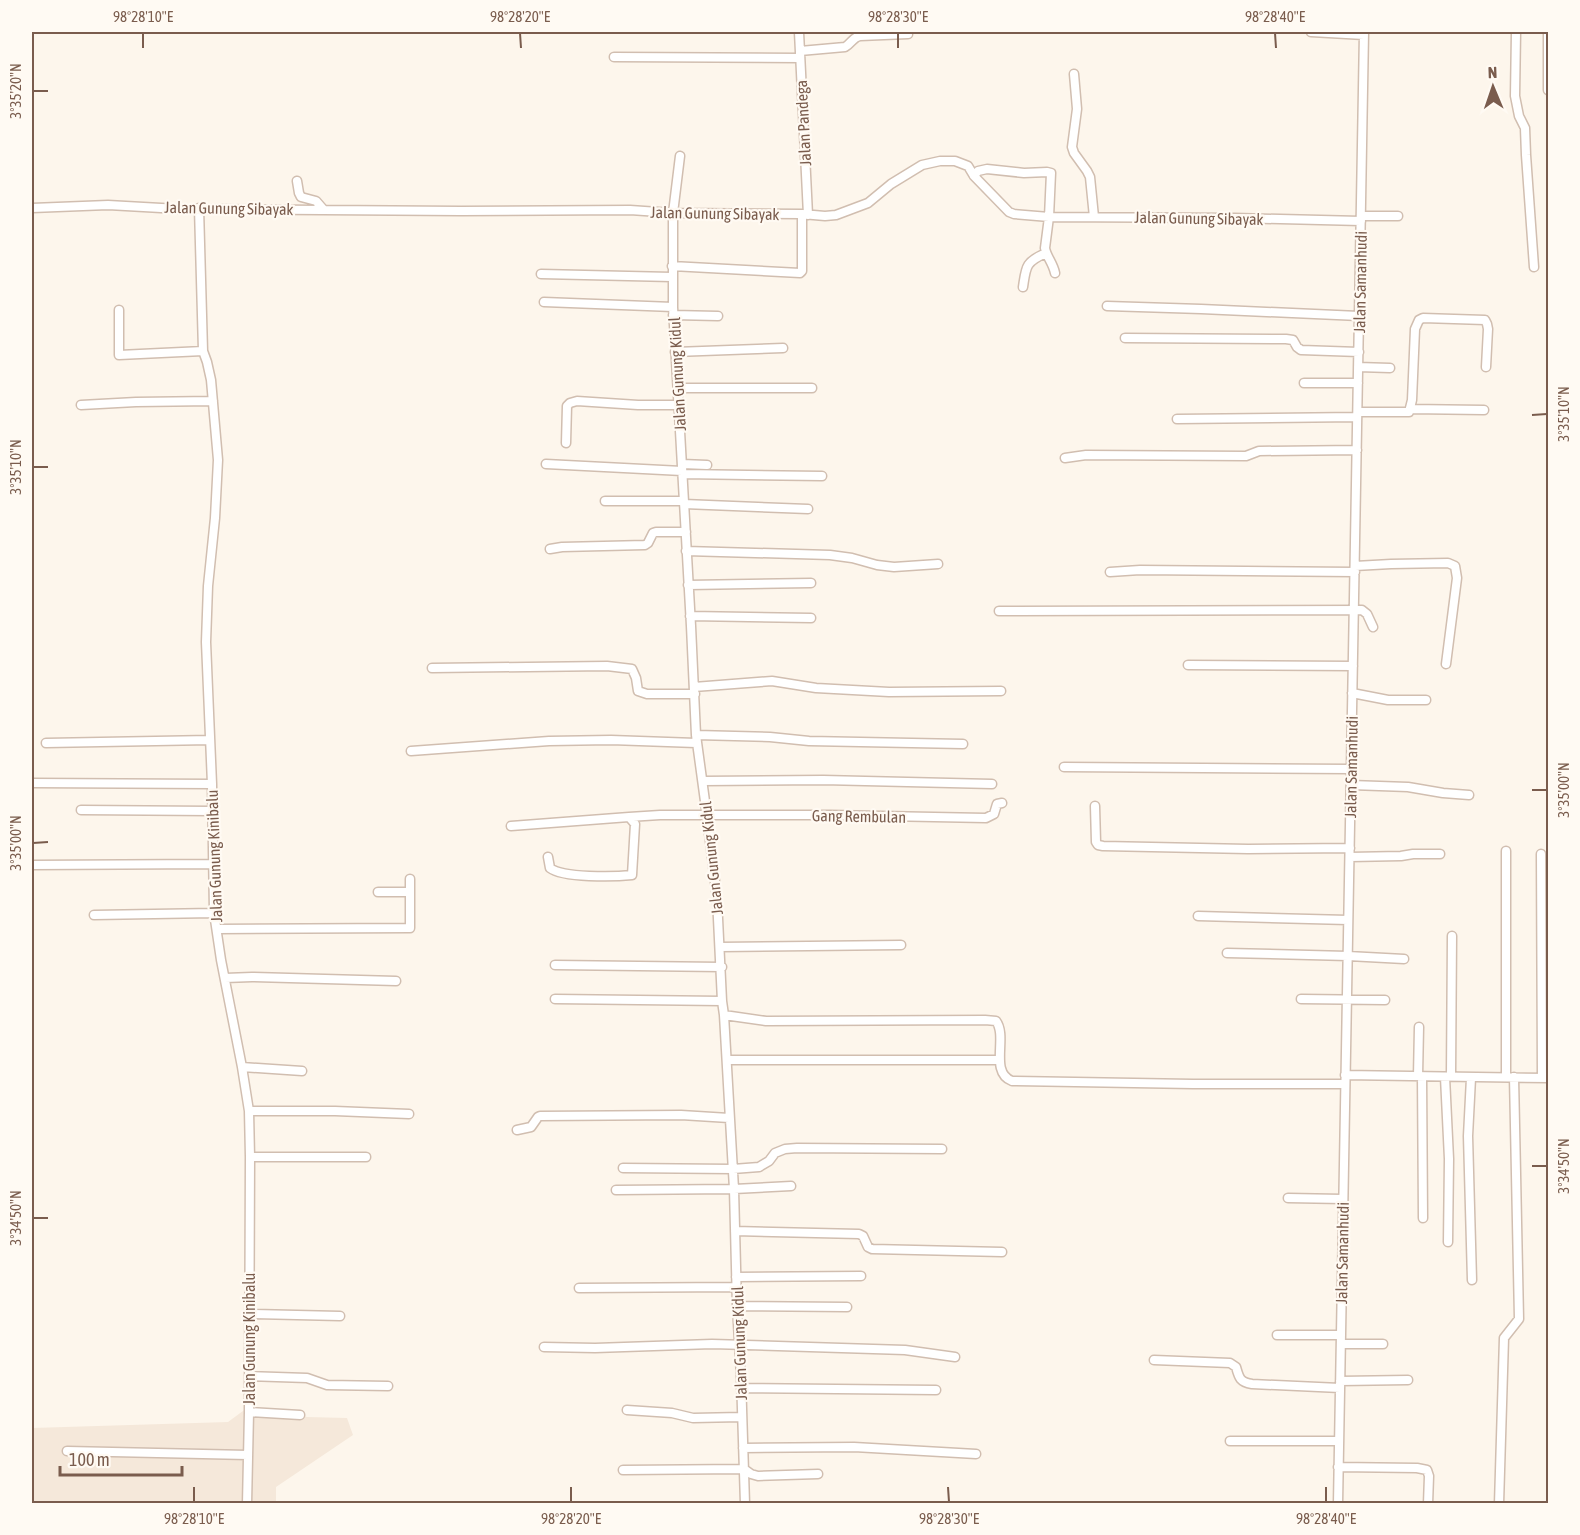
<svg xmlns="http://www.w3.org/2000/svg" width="1580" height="1535" font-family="'Asap Condensed',sans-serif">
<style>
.residential{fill:#f5e8da}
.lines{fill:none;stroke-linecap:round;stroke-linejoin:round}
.minor-casing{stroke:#d1beb0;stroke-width:11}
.minor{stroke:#fff;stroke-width:8}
.ticks{fill:none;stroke:#7a5c4d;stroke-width:2}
.labels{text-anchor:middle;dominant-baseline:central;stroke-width:4.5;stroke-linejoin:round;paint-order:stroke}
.street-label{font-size:16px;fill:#7a5c4d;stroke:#fffaf3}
.neatline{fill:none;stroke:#7a5c4d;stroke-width:2}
.ticks-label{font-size:15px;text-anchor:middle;fill:#7a5c4d}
</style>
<rect width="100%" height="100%" fill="#fdf6ec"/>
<path class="residential" d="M 247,1408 L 288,1412 L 307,1417 L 347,1418 L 353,1435 L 276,1487 L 276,1503 L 32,1504 L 32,1428 L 228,1422 Z"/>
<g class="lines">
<defs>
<path id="minor" d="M 799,32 L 808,215
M 1311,32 L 1364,35
M 1516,32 L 1515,96 L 1519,116 L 1525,128 L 1526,155 L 1534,267
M 1548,32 L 1548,90
M 800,51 L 845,47 C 851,44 853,37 860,36 L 908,34
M 614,57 L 800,58
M 1074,74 L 1077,109 L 1072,147 L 1074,153 L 1087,171 L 1090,177 L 1094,217
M 680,156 L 673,213 L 673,307 L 691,626 L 696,735 L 707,816 L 717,898 L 722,1001 L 724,1015 L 734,1189 L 737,1306 L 741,1377 L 745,1504
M 974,176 L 978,171 L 987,169 L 1024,173 L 1047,172 L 1051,173 L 1049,217 L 1045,248 C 1046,256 1053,263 1055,273
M 297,181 L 299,193 L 301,197 L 316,201 L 323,209
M 32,208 L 108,205 L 179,209 L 461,211 L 630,210 L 673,213 L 802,214 L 825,216 L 836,215 L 868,203 L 891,184 L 922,165 L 940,161 L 955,161 L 968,166 L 974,176 L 1009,212 L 1014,214 L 1049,217 L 1234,218 L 1361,221
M 199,208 L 203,351 L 207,362 L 211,380 L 218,460 L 215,518 L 208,586 L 206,642 L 212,784 L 214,913 L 221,960 L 242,1067 L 249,1111 L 250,1157 L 249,1412 L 247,1504
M 1361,216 L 1398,216
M 672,266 L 800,273 L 802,271 L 802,214
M 541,274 L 672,277
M 1023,287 C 1026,267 1025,262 1046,253
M 544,302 L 673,307
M 1107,306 L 1201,309 L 1359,316
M 119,310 L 119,355 L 203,351
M 673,315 L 718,316
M 1125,338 L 1286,339 L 1293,340 L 1297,347 L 1301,350 L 1359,352
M 675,352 L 783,348
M 1358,367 L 1390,368
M 1304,383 L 1358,383
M 678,388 L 812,388
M 81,405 L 136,402 L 213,401
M 1410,409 L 1484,410
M 1358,412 L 1409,412 L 1412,400 L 1415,329 L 1419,320 L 1423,318 L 1485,320 L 1487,324 L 1488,329 L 1486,367
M 1177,419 L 1357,417
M 566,443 L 567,406 L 570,403 L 577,401 L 638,405 L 679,405
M 1065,458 L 1086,455 L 1246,456 L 1259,451 L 1357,450
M 546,464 L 682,471
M 682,464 L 707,465
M 683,474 L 822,476
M 605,501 L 683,501
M 684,504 L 808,509
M 550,549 L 562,547 L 645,545 L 648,543 L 653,533 L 656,532 L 686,532
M 686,551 L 830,555 L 852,558 L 877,565 L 894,567 L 938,564
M 1355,566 L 1391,564 L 1448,563 L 1455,566 L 1457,578 L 1446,664
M 1110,572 L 1140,570 L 1355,572
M 688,585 L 811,583
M 999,611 L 1362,610 L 1367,614 L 1373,627
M 690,616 L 811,618
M 1188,665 L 1353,666
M 432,668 L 607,666 L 632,669 L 636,678 L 638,691 L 647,694 L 695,694
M 694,687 L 772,681 L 816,688 L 889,692 L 1001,691
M 1352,693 L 1388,700 L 1426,700
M 696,735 L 770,737 L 809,741 L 963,744
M 46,743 L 210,740
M 411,751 L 549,741 L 611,740 L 696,743
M 1064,767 L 1351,769
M 703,781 L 823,780 L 992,784
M 32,783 L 212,784
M 1351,785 L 1408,787 L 1443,793 L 1469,795
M 1095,806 L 1096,842 L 1098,845 L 1103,846 L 1248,849 L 1350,848
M 81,810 L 212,811
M 511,826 L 629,817
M 1506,851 L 1506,1077
M 1541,854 L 1542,1078
M 548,857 L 550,868 C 563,878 614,877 632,875 L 635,824 L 629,817 L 660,815 L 830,815 L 986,818 L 994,814 L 997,804 L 1002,803
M 1350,857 L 1401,856 L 1413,854 L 1440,854
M 32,865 L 212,864
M 378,892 L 410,892
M 94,915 L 214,913
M 1198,916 L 1348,920
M 217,929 L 410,928 L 410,879
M 720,947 L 901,945
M 1227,953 L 1348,956 L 1404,959
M 555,965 L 722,967
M 225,978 L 252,977 L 396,981
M 555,999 L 722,1001
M 1301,999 L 1385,1000
M 724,1015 L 766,1021 L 985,1020 L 996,1021 C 1008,1037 989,1072 1012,1081 L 1193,1084 L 1345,1084
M 727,1060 L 1000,1060
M 242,1067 L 302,1071
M 1345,1075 L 1548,1078
M 1418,1076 L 1419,1027
M 1422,1076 L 1423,1218
M 1451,1076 L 1452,936
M 1445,1077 L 1449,1159 L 1448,1242
M 1471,1078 L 1468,1136 L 1472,1280
M 249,1111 L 335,1111 L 409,1114
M 517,1130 L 531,1127 L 538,1117 L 540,1116 L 681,1115 L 729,1118
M 250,1157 L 366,1157
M 623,1168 L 733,1169 L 759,1167 L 769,1161 L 775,1153 L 785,1149 L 797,1148 L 942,1149
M 616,1190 L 734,1189 L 791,1186
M 1288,1198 L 1343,1199
M 735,1231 L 859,1234 L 863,1236 L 868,1247 L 872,1249 L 1002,1252
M 736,1277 L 861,1276
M 579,1288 L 736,1287
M 737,1306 L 847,1307
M 249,1314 L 340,1316
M 1277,1335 L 1341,1335
M 1341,1344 L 1383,1344
M 544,1347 L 595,1348 L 712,1344 L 905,1350 L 955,1357
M 1154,1360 L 1230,1363 L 1236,1367 C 1239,1378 1240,1382 1252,1384 L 1340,1388
M 249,1376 L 307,1378 L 327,1385 L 388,1386
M 1340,1381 L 1408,1380
M 741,1388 L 936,1390
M 627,1410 L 672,1413 L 693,1418 L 741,1417
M 249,1412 L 300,1415
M 1230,1441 L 1339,1441
M 743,1448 L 854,1447 L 976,1454
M 67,1451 L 248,1455
M 1338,1467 L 1417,1468 L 1427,1470 L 1429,1476 L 1428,1504
M 623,1470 L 744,1469 L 751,1474 L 758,1476 L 818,1474
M 1338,1504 L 1364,32
M 1499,1504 L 1504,1338 L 1519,1319 L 1514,1077"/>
</defs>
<use href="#minor" class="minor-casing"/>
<use href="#minor" class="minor"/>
</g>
<path class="ticks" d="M 143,33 L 143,48M 520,33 L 521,48M 898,33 L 898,48M 1275,33 L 1276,48M 33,91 L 48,91M 1532,415 L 1547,414M 33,467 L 48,467M 1532,790 L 1547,790M 33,843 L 48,842M 1532,1166 L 1547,1166M 33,1218 L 48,1218M 194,1487 L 194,1502M 571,1487 L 571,1502M 948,1487 L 949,1502M 1326,1487 L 1326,1502"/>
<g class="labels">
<g class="street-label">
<text transform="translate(803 123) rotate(-93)">Jalan Pandega</text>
<text transform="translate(229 208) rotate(1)">Jalan Gunung Sibayak</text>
<text transform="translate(715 213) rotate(1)">Jalan Gunung Sibayak</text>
<text transform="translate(1199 218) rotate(1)">Jalan Gunung Sibayak</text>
<text transform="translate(1360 282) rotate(-89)">Jalan Samanhudi</text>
<text transform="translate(677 374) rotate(-93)">Jalan Gunung Kidul</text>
<text transform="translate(1351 767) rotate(-89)">Jalan Samanhudi</text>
<text transform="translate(859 816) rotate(1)">Gang Rembulan</text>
<text transform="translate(214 856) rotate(-92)">Jalan Gunung Kinibalu</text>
<text transform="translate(711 858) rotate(-96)">Jalan Gunung Kidul</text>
<text transform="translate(1342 1253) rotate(-89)">Jalan Samanhudi</text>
<text transform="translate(249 1339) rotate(-90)">Jalan Gunung Kinibalu</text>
<text transform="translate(739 1343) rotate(-92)">Jalan Gunung Kidul</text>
</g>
</g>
<rect width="1580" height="1535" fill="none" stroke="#fffaf3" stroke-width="66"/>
<g transform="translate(1493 87) rotate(358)" stroke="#fffaf3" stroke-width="4.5" paint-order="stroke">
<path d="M0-4.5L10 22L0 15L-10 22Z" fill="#7a5c4d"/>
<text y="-9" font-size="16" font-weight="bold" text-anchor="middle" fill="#7a5c4d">N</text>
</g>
<path d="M60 1466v9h122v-9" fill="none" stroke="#7a5c4d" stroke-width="3"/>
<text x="69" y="1466" font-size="18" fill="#7a5c4d" stroke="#fffaf3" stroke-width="4.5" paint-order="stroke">100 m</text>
<rect x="33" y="33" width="1514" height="1469" class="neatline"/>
<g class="ticks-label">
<text x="143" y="22">98°28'10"E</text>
<text x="520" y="22">98°28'20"E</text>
<text x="898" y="22">98°28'30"E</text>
<text x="1275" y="22">98°28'40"E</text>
<text transform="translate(16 91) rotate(-90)" y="5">3°35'20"N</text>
<text transform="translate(1564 414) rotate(-90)" y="5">3°35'10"N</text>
<text transform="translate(16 467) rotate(-90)" y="5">3°35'10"N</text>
<text transform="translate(1564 790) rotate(-90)" y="5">3°35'00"N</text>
<text transform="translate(16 843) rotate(-90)" y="5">3°35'00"N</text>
<text transform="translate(1564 1166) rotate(-90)" y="5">3°34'50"N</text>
<text transform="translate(16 1218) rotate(-90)" y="5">3°34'50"N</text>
<text x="194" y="1524">98°28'10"E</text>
<text x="571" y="1524">98°28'20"E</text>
<text x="949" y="1524">98°28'30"E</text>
<text x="1326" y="1524">98°28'40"E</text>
</g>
</svg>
